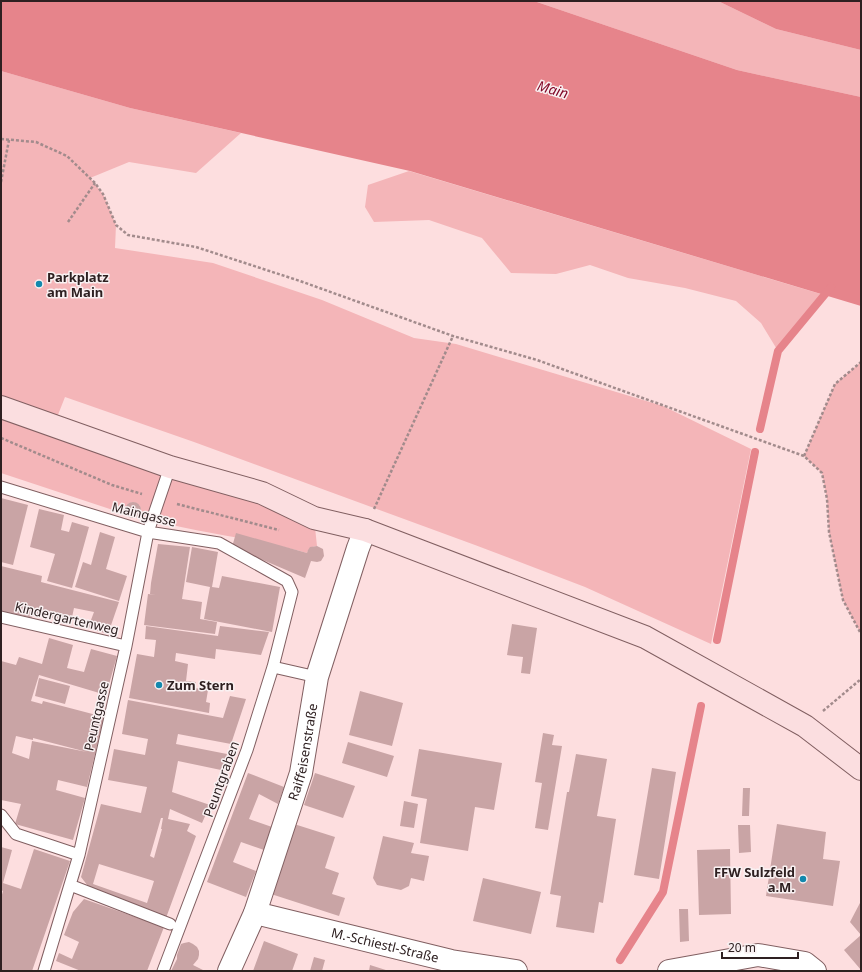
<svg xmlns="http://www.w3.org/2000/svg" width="862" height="972" font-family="'Noto Sans',sans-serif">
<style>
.green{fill:#f4b5b8}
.water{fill:#e6848b}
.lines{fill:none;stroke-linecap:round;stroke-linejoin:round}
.stream{stroke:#e6848b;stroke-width:8}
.building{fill:#c9a4a5;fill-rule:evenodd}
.service-casing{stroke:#815f61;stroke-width:13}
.minor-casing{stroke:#815f61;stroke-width:24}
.secondary-casing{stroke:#815f61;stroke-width:24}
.path{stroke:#a28b8c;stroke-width:2.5;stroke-dasharray:3 2;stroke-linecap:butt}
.service{stroke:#fff;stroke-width:11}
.minor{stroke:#fff;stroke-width:22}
.secondary{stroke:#fbdee0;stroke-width:22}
.poi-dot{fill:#1388ad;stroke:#f9f1f2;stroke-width:1.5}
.labels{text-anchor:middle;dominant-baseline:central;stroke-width:3;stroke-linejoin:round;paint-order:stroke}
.poi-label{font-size:13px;font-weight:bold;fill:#2e2021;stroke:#f9f1f2;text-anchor:start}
.street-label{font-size:13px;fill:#2e2021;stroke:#f9f1f2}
.water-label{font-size:14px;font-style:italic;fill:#830929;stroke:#f9f1f2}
</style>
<rect width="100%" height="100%" fill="#fddedf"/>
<path class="green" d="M 534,1 L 718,1 L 776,29 L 861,50 L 861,97 L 737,70 Z
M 1,71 L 130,108 L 241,133 L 196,173 L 129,162 L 90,178 L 103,194 L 116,225 L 115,248 L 213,263 L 322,300 L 414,338 L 456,344 L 663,406 L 751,449 L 711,644 L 585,587 L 475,545 L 194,442 L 65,397 L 54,425 L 314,518 L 317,546 C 312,546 309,548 307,553 C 296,550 286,547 275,545 C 229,535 183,530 139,516 L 141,513 L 140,506 C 132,498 124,504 125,514 L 1,473 Z
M 409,171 L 824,295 L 778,351 L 761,323 L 736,301 L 685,288 L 628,278 L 590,265 L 556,274 L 511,273 L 482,238 L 429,220 L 374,222 L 365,207 L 368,185 Z
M 861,362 L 861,634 L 843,600 L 829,532 L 827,499 L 822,473 L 804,456 L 835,384 Z"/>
<path class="water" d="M 1,1 L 534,1 L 737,70 L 861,97 L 861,306 L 410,171 L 130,108 L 1,71 Z
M 718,1 L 861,1 L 861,50 L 776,29 Z"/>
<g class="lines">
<path class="stream" d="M 760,429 L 778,351 L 831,287
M 717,640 L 755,452
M 620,960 L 663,892 L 701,706"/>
</g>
<path class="building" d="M 1,498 L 28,505 L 13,565 L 1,562 Z
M125 510a8 8 0 1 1 16 0a8 8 0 1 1-16 0Z
M 39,509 L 64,515 L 61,530 L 69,532 L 72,522 L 89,527 L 72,588 L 47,581 L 55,554 L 30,547 Z
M 100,532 L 115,537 L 106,569 L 127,576 L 119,601 L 75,587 L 83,562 L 91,565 Z
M 236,533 L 307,553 L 308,550 L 310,547 L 317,546 L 323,549 L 324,556 L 321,561 L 317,562 L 311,561 L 305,578 L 232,547 Z
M 158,544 L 190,547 L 182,599 L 202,602 L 200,619 L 217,622 L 215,634 L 144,625 L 148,594 L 156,595 L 150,594 L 151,583 Z
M 192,547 L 218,552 L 212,587 L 219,588 L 222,576 L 280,587 L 272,632 L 204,619 L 210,587 L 186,582 Z
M 1,566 L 42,576 L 41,582 L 119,602 L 108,634 L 88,628 L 94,612 L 74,608 L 71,622 L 33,613 L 32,618 L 1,611 Z
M 512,624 L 537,628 L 530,674 L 521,673 L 523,657 L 507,655 Z
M 146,626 L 218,636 L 220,626 L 269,632 L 261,655 L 216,649 L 215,659 L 176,653 L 175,661 L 188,664 L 186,681 L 196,682 L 194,688 L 208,690 L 206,702 L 210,703 L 209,713 L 129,698 L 137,654 L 154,657 L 156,640 L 145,639 Z
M 49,638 L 73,645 L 67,668 L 84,672 L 91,649 L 117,656 L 106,695 L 39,675 L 31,701 L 42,704 L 43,701 L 104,717 L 87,787 L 58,780 L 56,790 L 85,798 L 73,840 L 15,824 L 21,804 L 1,800 L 1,661 L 16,665 L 19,657 L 42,664 ZM 16,736 L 33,740 L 33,738 L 87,752 L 32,741 L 29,759 L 12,753 Z
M 39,678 L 70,686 L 65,704 L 35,696 Z
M 360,691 L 403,703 L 392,746 L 349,735 Z
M 230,696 L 246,699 L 231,744 L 178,734 L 176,744 L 227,754 L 221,770 L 178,761 L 172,792 L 210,805 L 202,823 L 170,809 L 168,819 L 190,824 L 187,831 L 196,836 L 166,918 L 91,890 L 81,877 L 101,804 L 141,813 L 147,787 L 108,780 L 114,749 L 145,755 L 148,739 L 122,734 L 128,700 L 223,718 ZM 161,818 L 163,818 L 161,829 L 162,829 L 154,858 L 150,856 ZM 99,864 L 154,881 L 147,903 L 93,884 Z
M 543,733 L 554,735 L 552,745 L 562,746 L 548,830 L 535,828 L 542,783 L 535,782 Z
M 348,742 L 394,756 L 387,777 L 342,763 Z
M 419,749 L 502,763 L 494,810 L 475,807 L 468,851 L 420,843 L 427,799 L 411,796 Z
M 576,754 L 607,759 L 597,816 L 616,819 L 603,903 L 599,902 L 594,933 L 556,927 L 561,896 L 550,894 L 567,792 L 569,792 Z
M 652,768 L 676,772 L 659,879 L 634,875 Z
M 248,773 L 284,787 L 278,804 L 259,794 L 249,819 L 272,827 L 264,850 L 241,842 L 233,862 L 256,871 L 246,897 L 207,882 Z
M 315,773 L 355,786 L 343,818 L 304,805 Z
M 743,788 L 750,788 L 749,816 L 742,816 Z
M 404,801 L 418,804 L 414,828 L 400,826 Z
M 294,824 L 335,837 L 325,868 L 339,873 L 332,894 L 345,898 L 339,916 L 271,894 Z
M 777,824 L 826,832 L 823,859 L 840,861 L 833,906 L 766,896 Z
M 738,825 L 750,825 L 751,852 L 739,853 Z
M 383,836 L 414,843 L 411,853 L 429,856 L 424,881 L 411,878 L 409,886 L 401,890 L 377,885 L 373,878 Z
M 1,847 L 12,850 L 3,883 L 21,889 L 34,849 L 70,861 L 32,971 L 1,971 L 1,898 L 3,891 L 1,890 Z
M 730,849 L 731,914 L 699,915 L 697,850 Z
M 483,878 L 541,892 L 531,934 L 473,921 Z
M 84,899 L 164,927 L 147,971 L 81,971 L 56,961 L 59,953 L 72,959 L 79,942 L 64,935 L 73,912 Z
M 861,901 L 861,970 L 844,950 L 861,935 L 850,922 Z
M 679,909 L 688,909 L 689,941 L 680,942 Z
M 264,941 L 298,954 L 292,971 L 253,971 Z
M 189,942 L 193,944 L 197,947 L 199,951 L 199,955 L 198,959 L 193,965 L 205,971 L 171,971 L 177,959 L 177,955 L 181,944 L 184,943 Z
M 314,957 L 325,960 L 322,971 L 310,971 Z
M 370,965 L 389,971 L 369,971 Z"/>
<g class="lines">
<defs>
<path id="service" d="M 1,487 L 148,532 L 219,543 L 287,581 L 292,592 L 273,667 L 247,750 L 163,971
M 1,617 L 126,646
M 273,667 L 317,677
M 1,815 L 16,834 L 79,855
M 70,885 L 170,924
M 44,971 L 79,855 L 126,646 L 148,532 L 170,467"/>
<g id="minor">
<path id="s1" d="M 255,913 L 451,961 L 516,971"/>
<path id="s2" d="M 229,971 L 255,913 L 301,773 L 317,677 L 358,548 L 365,530"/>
<path d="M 669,971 L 758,955 L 805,963 L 815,971"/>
</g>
<path id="secondary" d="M 1,407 L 170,467 L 262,493 L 314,518 L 365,530 L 645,637 L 805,726 L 861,769"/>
</defs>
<use href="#service" class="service-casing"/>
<use href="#minor" class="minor-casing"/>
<use href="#secondary" class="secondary-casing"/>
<path class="path" d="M 1,139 L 36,142 L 67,156 L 95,183 L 103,194 L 116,225 L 128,235 L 196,247 L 300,281 L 453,336 L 537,360 L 804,456 L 822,473 L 827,499 L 829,532 L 843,600 L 861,634
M 1,182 L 9,140
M 68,222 L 95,183
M 1,438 L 112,485 L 142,494
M 804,456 L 835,384 L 861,362
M 177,504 L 279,530
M 374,509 L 453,336
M 823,711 L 861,679"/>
<use href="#service" class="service"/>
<use href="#minor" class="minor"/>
<use href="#secondary" class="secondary"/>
</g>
<g class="poi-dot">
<circle cx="39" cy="284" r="4"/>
<circle cx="159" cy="685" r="4"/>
<circle cx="803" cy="879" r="4"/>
</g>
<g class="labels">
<g class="poi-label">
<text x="47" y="277">Parkplatz<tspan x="47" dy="15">am Main</tspan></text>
<text x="167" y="685">Zum Stern</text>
<text x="795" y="872" text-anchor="end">FFW Sulzfeld<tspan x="795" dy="15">a.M.</tspan></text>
</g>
<g class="street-label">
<text transform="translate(144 514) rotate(14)">Maingasse</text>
<text transform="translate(67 618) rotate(13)">Kindergartenweg</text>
<text transform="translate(96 716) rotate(-77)">Peuntgasse</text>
<text stroke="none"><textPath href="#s2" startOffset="232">Raiffeisenstraße</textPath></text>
<text transform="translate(221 779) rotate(-70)">Peuntgraben</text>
<text stroke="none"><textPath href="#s1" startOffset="134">M.-Schiestl-Straße</textPath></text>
</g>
<g class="water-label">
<text transform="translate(553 89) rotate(16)">Main</text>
</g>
</g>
<rect width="862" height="972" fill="none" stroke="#2e2021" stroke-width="4"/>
<path d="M722 952v6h76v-6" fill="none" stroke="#2e2021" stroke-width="2"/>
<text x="728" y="952" font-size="12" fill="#2e2021" stroke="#f9f1f2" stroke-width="3" paint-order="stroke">20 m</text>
</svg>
